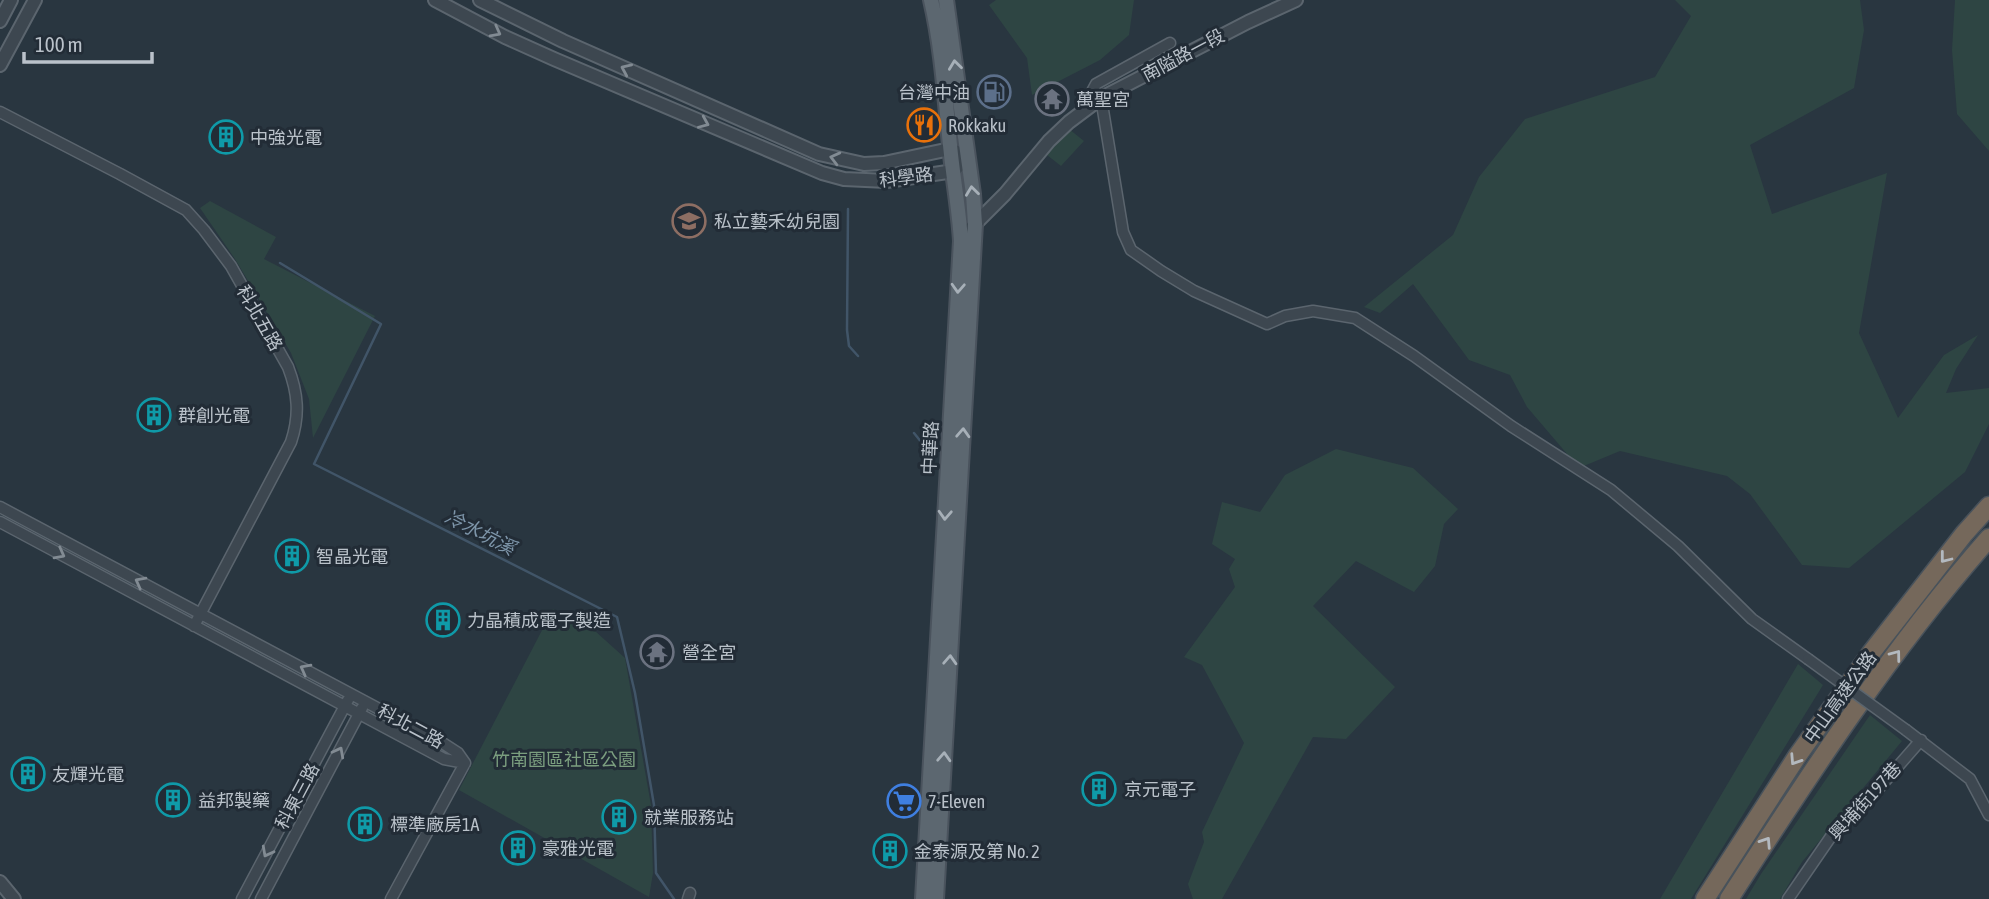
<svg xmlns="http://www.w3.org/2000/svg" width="1989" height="899" font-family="'Asap Condensed','Noto Sans TC',sans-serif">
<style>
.green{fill:#2e4543}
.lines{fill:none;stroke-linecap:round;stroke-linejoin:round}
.stream{stroke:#415568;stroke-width:2.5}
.minor-casing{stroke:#5b656e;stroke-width:13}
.tertiary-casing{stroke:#5b656e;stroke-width:16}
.primary-casing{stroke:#4a535d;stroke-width:18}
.motorway-casing{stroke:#48525b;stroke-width:21}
.minor{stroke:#3d4750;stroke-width:10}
.tertiary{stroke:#3d4750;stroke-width:12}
.primary{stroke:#5c6770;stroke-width:14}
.motorway{stroke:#75685b;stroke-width:18}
.minor-bridge-casing{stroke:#5b656e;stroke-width:13;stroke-linecap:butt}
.minor-bridge{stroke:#3d4750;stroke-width:10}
.oneway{stroke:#828b93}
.oneway2{stroke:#a7b0b8}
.oneway3{stroke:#b3b9bf}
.labels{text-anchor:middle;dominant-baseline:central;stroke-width:6;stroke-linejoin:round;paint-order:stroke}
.street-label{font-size:18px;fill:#bac2ca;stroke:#222c36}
.poi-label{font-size:18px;fill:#bac2ca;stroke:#222c36;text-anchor:start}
.park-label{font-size:18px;fill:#7b9e7f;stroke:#222c36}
.water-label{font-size:19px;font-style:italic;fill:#7e96aa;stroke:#222c36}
</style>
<rect width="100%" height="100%" fill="#293640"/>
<path class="green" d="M 996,0 L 1134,0 L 1129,35 L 1100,60 L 1032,95 L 1027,58 L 989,5 Z
M 1675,0 L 1860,0 L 1864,30 L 1854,88 L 1750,145 L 1772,214 L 1887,173 L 1859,333 L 1898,418 L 1944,355 L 1978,335 L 1956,369 L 1946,393 L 1989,388 L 1989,424 L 1965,472 L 1849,568 L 1802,565 L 1750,494 L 1727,476 L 1620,451 L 1579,468 L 1527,407 L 1510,375 L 1469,360 L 1413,284 L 1380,313 L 1364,307 L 1453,235 L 1479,177 L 1525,119 L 1655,77 L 1691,16 Z
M 1955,0 L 1989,0 L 1989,151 L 1957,114 L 1952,50 Z
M 1069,129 L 1084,141 L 1061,166 L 1047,155 Z
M 210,201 L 276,237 L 264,259 L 375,316 L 313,438 L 309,399 L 291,353 L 235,259 L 200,208 Z
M 1336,449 L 1413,468 L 1458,509 L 1444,524 L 1435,566 L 1414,592 L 1356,561 L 1313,606 L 1395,687 L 1346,739 L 1313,737 L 1222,899 L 1193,899 L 1188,884 L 1204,842 L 1202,832 L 1244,743 L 1202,665 L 1184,657 L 1235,587 L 1229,569 L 1235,559 L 1212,544 L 1222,502 L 1260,512 L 1285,475 Z
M 553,609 L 595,631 L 625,658 L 651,805 L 653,873 L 649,897 L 459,790 Z
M 1798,664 L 1823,685 L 1691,899 L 1660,899 Z
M 1870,715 L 1902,741 L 1802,862 L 1780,899 L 1746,899 L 1761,874 Z"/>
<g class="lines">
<path class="stream" d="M 848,209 L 847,330 L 849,346 L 858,356
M 280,263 L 381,324 L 314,464 L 617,617 L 635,693 L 654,805 L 656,873 L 674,899
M 914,433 L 934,458"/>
<defs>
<path id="minor" d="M 1101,98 L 1123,232 L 1131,250 L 1161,271 L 1194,291 L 1267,324 L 1285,316 L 1313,311 L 1355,318 L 1414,356 L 1511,426 L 1611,490 L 1678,546 L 1752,619 L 1808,659
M 1094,103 L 1089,97 L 1096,84 L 1170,43
M 0,112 L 120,174 L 186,210 L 204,230 L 231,266 L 288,367 C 298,393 300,415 291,442 L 194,626
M 0,507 L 441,742 L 458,753 L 465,763
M 0,522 L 444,759 L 465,763
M 1906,730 L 1970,779 L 1989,815
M 242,899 L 348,700
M 261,899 L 362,708
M 391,899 L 465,763
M 688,899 L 690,893
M 1788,899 L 1832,835 L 1859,811 L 1921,740"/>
<path id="tertiary" d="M 435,0 L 505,37 L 554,59 L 822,173 L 844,179 L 887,181 L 954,171 L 967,157 L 950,149 L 884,163 L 864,164 L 819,154 L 563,41 L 480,0
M 0,21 L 11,0
M 0,65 L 35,0
M 972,227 L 1005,194 L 1049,141 L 1069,122 L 1101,98 L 1248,22 L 1296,0
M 0,882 L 14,899"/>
<path id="primary" d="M 923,899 L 961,241 C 959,209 953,177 950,145 C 945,96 942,47 931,0
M 936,899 L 975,224 L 973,194 L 946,0"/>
<path id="motorway" d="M 1705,899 L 1798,755 L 1871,653 L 1964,534 L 1989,506
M 1729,899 C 1809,775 1891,649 1989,538"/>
</defs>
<use href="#minor" class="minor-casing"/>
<use href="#tertiary" class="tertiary-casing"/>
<use href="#primary" class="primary-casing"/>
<use href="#motorway" class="motorway-casing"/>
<use href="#minor" class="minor"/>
<use href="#tertiary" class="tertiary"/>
<use href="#primary" class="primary"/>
<use href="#motorway" class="motorway"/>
<defs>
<path id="minor-bridge" d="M 1808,659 L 1906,730"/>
</defs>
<use href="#minor-bridge" class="minor-bridge-casing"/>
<use href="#minor-bridge" class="minor-bridge"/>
</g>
<defs><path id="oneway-chevron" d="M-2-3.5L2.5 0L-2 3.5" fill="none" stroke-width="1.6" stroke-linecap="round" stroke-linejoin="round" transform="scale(1.75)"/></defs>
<g class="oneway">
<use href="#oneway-chevron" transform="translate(496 32) rotate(28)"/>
<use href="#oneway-chevron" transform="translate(626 69) rotate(-156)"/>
<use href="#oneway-chevron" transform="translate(704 123) rotate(23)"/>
<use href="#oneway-chevron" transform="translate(835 158) rotate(-166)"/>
<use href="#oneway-chevron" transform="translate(60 554) rotate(28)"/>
<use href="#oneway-chevron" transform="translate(140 582) rotate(-152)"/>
<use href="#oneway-chevron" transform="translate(305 669) rotate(-152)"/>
<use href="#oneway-chevron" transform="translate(339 752) rotate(-62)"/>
<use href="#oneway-chevron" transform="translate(267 852) rotate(118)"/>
</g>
<g class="oneway2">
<use href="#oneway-chevron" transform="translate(955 65) rotate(-97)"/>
<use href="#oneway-chevron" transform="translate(972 191) rotate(-97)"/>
<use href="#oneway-chevron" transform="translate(958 288) rotate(93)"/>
<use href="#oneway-chevron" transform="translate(963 433) rotate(-87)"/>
<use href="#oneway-chevron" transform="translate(945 515) rotate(93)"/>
<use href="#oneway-chevron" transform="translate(950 660) rotate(-87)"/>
<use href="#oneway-chevron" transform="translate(944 757) rotate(-87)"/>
</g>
<g class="oneway3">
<use href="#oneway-chevron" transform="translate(1945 558) rotate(128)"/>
<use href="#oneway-chevron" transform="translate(1896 655) rotate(-53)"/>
<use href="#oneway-chevron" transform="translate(1795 760) rotate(123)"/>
<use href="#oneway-chevron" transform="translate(1766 842) rotate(-57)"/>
</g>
<defs>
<symbol id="fuel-ring" viewBox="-11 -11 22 22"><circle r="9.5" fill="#222c36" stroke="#5c6f8a" stroke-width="1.5"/><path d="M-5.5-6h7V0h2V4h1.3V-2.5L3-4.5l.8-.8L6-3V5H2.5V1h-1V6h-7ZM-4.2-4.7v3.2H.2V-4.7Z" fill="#5c6f8a"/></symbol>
<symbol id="temple-ring" viewBox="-11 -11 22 22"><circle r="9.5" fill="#222c36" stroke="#6b7280" stroke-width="1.5"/><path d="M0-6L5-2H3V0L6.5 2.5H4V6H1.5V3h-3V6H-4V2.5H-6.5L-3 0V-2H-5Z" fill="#6b7280"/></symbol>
<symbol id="restaurant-ring" viewBox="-11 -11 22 22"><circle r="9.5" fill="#222c36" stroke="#e8710a" stroke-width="1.5"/><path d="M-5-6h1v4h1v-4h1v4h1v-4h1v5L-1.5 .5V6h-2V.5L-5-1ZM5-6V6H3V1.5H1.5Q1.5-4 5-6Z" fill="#e8710a"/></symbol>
<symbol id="building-ring" viewBox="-11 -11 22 22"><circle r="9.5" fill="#222c36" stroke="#0f9aa8" stroke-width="1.5"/><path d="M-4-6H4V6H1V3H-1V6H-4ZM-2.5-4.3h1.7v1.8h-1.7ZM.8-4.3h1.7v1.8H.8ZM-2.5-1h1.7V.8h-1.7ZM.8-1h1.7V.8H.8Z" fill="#0f9aa8"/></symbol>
<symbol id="school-ring" viewBox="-11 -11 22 22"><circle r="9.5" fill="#222c36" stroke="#8d6e63" stroke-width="1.5"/><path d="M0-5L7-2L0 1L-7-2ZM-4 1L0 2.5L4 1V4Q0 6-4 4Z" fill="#8d6e63"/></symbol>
<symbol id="supermarket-ring" viewBox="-11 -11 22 22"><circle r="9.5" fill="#222c36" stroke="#3f7fe0" stroke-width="1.5"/><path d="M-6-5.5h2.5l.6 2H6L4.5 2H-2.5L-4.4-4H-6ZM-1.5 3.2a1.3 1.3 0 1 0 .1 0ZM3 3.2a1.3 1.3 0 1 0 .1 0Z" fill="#3f7fe0"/></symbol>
</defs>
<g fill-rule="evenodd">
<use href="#fuel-ring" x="975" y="73" width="38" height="38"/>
<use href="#temple-ring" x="1033" y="80" width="38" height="38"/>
<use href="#restaurant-ring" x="905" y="106" width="38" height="38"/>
<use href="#building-ring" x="207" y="118" width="38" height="38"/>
<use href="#school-ring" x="670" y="202" width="38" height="38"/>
<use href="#building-ring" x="135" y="396" width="38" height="38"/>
<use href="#building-ring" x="273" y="537" width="38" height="38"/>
<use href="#building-ring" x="424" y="601" width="38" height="38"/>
<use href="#temple-ring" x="638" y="633" width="38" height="38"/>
<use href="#building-ring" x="9" y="755" width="38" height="38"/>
<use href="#building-ring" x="1080" y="770" width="38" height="38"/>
<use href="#building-ring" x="154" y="781" width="38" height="38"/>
<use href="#supermarket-ring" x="885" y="782" width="38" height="38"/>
<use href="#building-ring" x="600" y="798" width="38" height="38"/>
<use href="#building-ring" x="346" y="805" width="38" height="38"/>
<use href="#building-ring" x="499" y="829" width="38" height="38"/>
<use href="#building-ring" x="871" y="832" width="38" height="38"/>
</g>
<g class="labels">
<g class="street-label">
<text transform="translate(1183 55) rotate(-28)">南隘路一段</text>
<text transform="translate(906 177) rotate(-7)">科學路</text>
<text transform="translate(260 318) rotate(60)">科北五路</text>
<text transform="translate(930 448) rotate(-87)">中華路</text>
<text transform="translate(1840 697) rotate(-54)">中山高速公路</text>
<text transform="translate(411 726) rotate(28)">科北二路</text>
<text transform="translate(297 796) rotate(-62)">科東三路</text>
<text transform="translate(1865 801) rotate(-48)">興埔街197巷</text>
</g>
<g class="poi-label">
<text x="970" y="92" text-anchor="end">台灣中油</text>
<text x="1076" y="99">萬聖宮</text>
<text x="948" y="125">Rokkaku</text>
<text x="250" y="137">中強光電</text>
<text x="714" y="221">私立藝禾幼兒園</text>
<text x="178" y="415">群創光電</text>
<text x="316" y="556">智晶光電</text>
<text x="467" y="620">力晶積成電子製造</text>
<text x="682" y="652">營全宮</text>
<text x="52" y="774">友輝光電</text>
<text x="1124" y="789">京元電子</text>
<text x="198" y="800">益邦製藥</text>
<text x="928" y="801">7-Eleven</text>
<text x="644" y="817">就業服務站</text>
<text x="390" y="824">標準廠房1A</text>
<text x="542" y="848">豪雅光電</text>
<text x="914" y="851">金泰源及第 No. 2</text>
</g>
<g class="park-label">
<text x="564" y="759">竹南園區社區公園</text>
</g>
<g class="water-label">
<text transform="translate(480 532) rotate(27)">冷水坑溪</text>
</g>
</g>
<path d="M24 52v10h128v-10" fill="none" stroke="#bac2ca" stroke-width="3.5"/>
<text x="35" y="52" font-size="21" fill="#bac2ca" stroke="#222c36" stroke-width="5" paint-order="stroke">100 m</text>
</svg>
